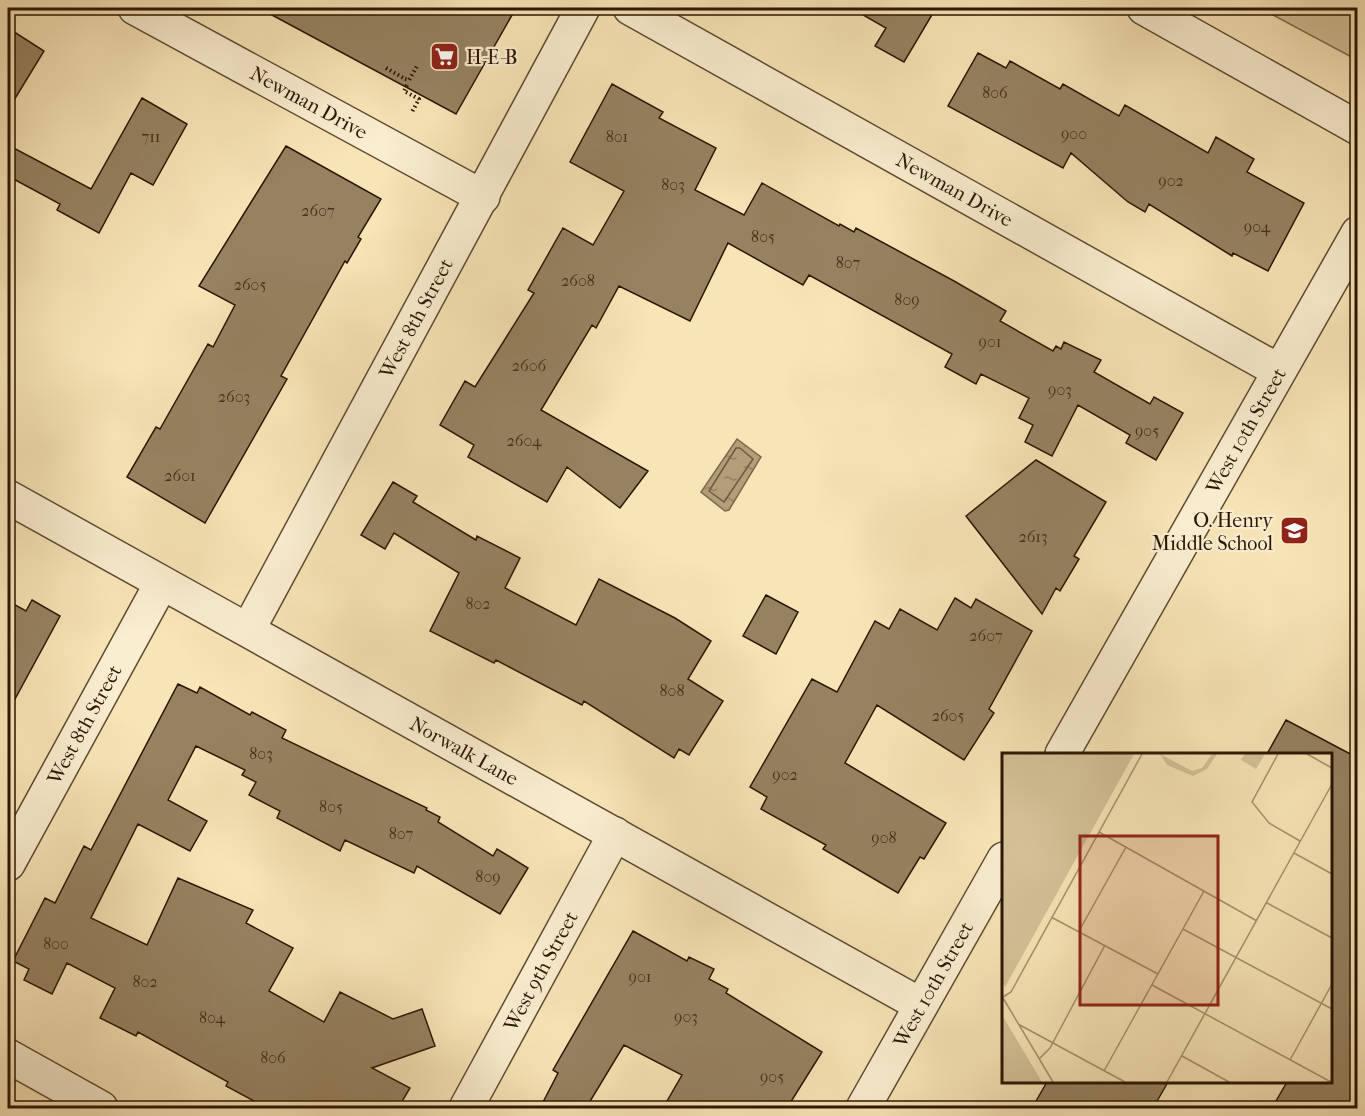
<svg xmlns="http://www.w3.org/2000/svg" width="1365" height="1116" font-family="'IM FELL French Canon',serif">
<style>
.green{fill:#d5c299;stroke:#806c4e;stroke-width:1.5}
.water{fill:url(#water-ripples);stroke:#7c684b;stroke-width:1.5}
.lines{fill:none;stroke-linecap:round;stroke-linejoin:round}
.shore{stroke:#6e5a3f;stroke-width:1.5}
.building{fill:#968261;stroke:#2b1604;stroke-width:1.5}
.minor-casing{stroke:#5e4a31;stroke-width:36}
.path{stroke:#2b1604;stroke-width:4;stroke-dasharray:1.5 3;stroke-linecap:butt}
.minor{stroke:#faeed0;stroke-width:33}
.path-bridge{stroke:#2b1604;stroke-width:4;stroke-dasharray:1.5 3;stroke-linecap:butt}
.labels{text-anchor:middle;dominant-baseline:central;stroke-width:4.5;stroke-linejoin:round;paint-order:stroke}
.number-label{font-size:16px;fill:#46311b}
.poi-label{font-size:20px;fill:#2b1604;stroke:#faeed0;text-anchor:start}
.street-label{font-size:20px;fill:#2b1604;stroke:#faeed0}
.inset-road{fill:none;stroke:#a6926f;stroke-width:1.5}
.view{fill:#8f2418;fill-opacity:0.15;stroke:#8f2418;stroke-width:3}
.inset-edge{fill:none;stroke:#2b1604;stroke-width:3}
</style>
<defs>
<pattern id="water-ripples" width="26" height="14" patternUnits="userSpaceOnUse" patternTransform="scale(1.5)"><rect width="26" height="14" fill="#b29f7a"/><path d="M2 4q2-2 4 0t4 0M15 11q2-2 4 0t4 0" fill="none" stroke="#918162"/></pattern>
</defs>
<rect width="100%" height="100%" fill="#f8e5b7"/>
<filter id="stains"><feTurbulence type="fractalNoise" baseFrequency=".00333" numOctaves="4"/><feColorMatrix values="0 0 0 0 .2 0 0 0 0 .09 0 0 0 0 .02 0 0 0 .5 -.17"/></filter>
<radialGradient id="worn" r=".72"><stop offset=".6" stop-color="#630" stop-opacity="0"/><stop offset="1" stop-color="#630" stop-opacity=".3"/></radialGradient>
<path class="green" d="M 1260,8 L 1357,8 L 1357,60 Z"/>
<path class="water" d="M 737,439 L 761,457 L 729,510 L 725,511 L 701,492 Z"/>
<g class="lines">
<path class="shore" d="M 736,448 L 740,448 L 753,459 L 724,502 L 709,491 Z"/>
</g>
<path class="building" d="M 259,8 L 516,8 L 456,114 Z
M 851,8 L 936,8 L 904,62 L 875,46 L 886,28 Z
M 8,28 L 44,51 L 8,110 Z
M 978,53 L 1006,68 L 1010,61 L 1060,89 L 1063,84 L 1119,116 L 1125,105 L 1208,153 L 1216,137 L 1254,159 L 1247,172 L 1304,203 L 1268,271 L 1233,253 L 1232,256 L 1149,204 L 1145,212 L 1128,202 L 1071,153 L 1063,168 L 948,106 Z
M 612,84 L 663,112 L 659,118 L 716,148 L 695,190 L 744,215 L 762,183 L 839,226 L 840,224 L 854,232 L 856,228 L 954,281 L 1006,311 L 1000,321 L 1053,351 L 1056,346 L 1061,349 L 1064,342 L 1101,360 L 1094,372 L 1150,404 L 1154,397 L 1183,413 L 1156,460 L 1126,443 L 1130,435 L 1078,405 L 1052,456 L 1025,442 L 1033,425 L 1019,418 L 1029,398 L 981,374 L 976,384 L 945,367 L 952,354 L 809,275 L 803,285 L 728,243 L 690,321 L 619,286 L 596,328 L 592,325 L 541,410 L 648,471 L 620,508 L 567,467 L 547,502 L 468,457 L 474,445 L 440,425 L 465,381 L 475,387 L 534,293 L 528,290 L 563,228 L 593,245 L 624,191 L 570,162 Z
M 142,98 L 187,124 L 153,185 L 131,173 L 99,233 L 57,210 L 60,204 L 8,176 L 8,145 L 91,189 Z
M 286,146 L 381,199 L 358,237 L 361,239 L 347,263 L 345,261 L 281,376 L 287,379 L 205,523 L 127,477 L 156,427 L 160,429 L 208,344 L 213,347 L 235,305 L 199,286 Z
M 1036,460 L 1106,502 L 1074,556 L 1079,559 L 1060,591 L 1056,588 L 1042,614 L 966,516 Z
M 393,482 L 417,496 L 413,502 L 476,540 L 477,536 L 520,558 L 505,588 L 576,625 L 599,579 L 675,618 L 711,641 L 688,679 L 723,701 L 689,755 L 679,749 L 674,758 L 584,701 L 582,705 L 496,660 L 494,663 L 430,631 L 459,573 L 394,533 L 385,549 L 361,535 Z
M 766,595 L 798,612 L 776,654 L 743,636 Z
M 955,598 L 971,608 L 976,599 L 1032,631 L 989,709 L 994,713 L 964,760 L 877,705 L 845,763 L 946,823 L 924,859 L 920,857 L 898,893 L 823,849 L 826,845 L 761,809 L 767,797 L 750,787 L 812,679 L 837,692 L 875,621 L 889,629 L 900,609 L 937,630 Z
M 32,600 L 60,616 L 8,712 L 8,601 L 26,611 Z
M 178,684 L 197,693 L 200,687 L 250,715 L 252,712 L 286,730 L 282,738 L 427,808 L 426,810 L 440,817 L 438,822 L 493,856 L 497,849 L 528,868 L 500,914 L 417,866 L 414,873 L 345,840 L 340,851 L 277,818 L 280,811 L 249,795 L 256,782 L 242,775 L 245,770 L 196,746 L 168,800 L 207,821 L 190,851 L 138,824 L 91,918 L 147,945 L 178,878 L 253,910 L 246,923 L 293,948 L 269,991 L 324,1022 L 340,992 L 393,1019 L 422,1009 L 435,1046 L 372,1068 L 410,1088 L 398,1108 L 267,1108 L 226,1086 L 228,1082 L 138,1032 L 136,1036 L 100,1018 L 115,988 L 67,963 L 52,994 L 24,980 L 29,969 L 13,961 L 45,898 L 55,903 L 84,846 L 91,850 Z
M 1286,720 L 1358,758 L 1358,1108 L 1272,1108 L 1287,1082 L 1330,1082 L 1330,754 L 1267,754 Z
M 633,931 L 687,961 L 689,957 L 714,969 L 709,979 L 728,989 L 726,993 L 822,1052 L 787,1108 L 663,1108 L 682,1075 L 624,1045 L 586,1108 L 540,1108 L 558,1073 L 553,1070 Z
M 1047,1082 L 1168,1082 L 1153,1108 L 1032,1108 Z"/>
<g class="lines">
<defs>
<g id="minor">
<path id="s1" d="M 135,8 L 483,197"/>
<path id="s2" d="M 630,8 L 1279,371"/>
<path d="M 1144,8 L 1358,128"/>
<path id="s3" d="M 8,497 L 921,1005"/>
<path id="s4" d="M 248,630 L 583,8"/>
<path id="s5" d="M 1062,754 L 1358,233"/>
<path id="s6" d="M 8,864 L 161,584"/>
<path d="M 8,1056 L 101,1108"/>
<path id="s7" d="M 466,1108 L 615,834"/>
<path id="s8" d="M 863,1108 L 1004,859"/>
</g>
</defs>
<use href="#minor" class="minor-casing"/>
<path class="path" d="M 386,68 L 405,79
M 407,85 L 404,91 L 419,99 L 412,112"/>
<use href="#minor" class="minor"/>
<path class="path-bridge" d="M 405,79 L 409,80 L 417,66"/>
</g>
<defs>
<symbol id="supermarket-square" viewBox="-11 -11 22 22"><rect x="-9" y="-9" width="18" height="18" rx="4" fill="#8f2418" stroke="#faeed0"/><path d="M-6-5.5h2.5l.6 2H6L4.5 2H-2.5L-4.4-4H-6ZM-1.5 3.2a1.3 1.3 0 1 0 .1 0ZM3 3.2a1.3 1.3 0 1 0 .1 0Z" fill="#fff"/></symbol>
<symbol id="school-square" viewBox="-11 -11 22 22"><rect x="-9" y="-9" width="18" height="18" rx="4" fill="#8f2418" stroke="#faeed0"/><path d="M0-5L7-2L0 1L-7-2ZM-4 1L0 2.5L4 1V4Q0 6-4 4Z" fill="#fff"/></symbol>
</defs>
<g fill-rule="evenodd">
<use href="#supermarket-square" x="428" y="40" width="33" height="33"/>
<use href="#school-square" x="1278" y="514" width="33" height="33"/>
</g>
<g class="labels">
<g class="number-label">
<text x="995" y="92">806</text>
<text x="1074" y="133">900</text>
<text x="151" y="136">711</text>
<text x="617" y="136">801</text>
<text x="1171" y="180">902</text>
<text x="673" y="184">803</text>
<text x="318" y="210">2607</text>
<text x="1257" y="226">904</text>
<text x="763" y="236">805</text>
<text x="848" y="262">807</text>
<text x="578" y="280">2608</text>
<text x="250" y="284">2605</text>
<text x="907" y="299">809</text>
<text x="990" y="341">901</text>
<text x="529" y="365">2606</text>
<text x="1060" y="389">903</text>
<text x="234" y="396">2603</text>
<text x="1147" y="430">905</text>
<text x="524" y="440">2604</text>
<text x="180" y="475">2601</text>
<text x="1033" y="536">2613</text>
<text x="478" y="603">802</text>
<text x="986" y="635">2607</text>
<text x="672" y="690">808</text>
<text x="948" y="715">2605</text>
<text x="261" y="753">803</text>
<text x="785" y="774">902</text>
<text x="331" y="806">805</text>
<text x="401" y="833">807</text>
<text x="884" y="837">908</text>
<text x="488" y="876">809</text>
<text x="56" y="943">800</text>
<text x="640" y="976">901</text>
<text x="145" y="981">802</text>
<text x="686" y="1016">903</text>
<text x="212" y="1017">804</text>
<text x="273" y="1057">806</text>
<text x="772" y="1076">905</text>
</g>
<g class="poi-label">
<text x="466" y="57">H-E-B</text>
<text x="1273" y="520" text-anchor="end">O. Henry<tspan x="1273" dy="23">Middle School</tspan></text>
</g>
<g class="street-label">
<text stroke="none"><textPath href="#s1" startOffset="198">Newman Drive</textPath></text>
<text stroke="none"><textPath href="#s2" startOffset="372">Newman Drive</textPath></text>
<text stroke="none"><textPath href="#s4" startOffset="354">West 8th Street</textPath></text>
<text stroke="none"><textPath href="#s5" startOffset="372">West 10th Street</textPath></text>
<text stroke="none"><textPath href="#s6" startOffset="159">West 8th Street</textPath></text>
<text stroke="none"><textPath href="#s3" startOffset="522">Norwalk Lane</textPath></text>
<text stroke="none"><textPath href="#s7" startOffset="156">West 9th Street</textPath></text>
<text stroke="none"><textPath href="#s8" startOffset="142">West 10th Street</textPath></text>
</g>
</g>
<g transform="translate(1002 753)">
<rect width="330" height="330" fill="#f8e5b7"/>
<path d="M 0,1 L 132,1 L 3,234 L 0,229 ZM 158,1 L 190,18 L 200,15 L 210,1 L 215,1 L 205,16 L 191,23 L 165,12 ZM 243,1 L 263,1 L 254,16 L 239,7 Z" fill="#d5c299"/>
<path d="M 0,1 L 25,1 L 21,14 L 28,17 L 33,13 L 35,18 L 32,35 L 27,37 L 12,21 L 0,20 ZM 0,262 L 40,329 L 0,329 Z" fill="#d5c299"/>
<path class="inset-road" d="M 276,1 L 250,49 L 267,70 L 298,88M 305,1 L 330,15M 97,79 L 255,168M 292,100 L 330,121M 265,150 L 330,185M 49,164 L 156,221M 181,176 L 330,256M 77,178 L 124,94M 150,232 L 329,329M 1,244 L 9,239 L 140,1M 1,245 L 51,329M 16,271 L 123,329M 180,303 L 227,329M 37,306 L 48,295 L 103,192M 288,307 L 330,231M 102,318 L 202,138M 165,329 L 330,31"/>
<path class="view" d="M 78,83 L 216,83 L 216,252 L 78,252 Z"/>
<rect width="330" height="330" class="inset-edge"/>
</g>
<rect width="1365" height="1116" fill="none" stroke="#f8e5b7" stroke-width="30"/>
<rect x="9" y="9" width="1347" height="1098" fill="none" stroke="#2b1604" stroke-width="3"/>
<rect x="15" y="15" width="1335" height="1086" fill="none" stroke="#2b1604" stroke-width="1.5"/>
<rect width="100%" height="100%" filter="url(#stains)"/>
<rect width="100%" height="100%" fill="url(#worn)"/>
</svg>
